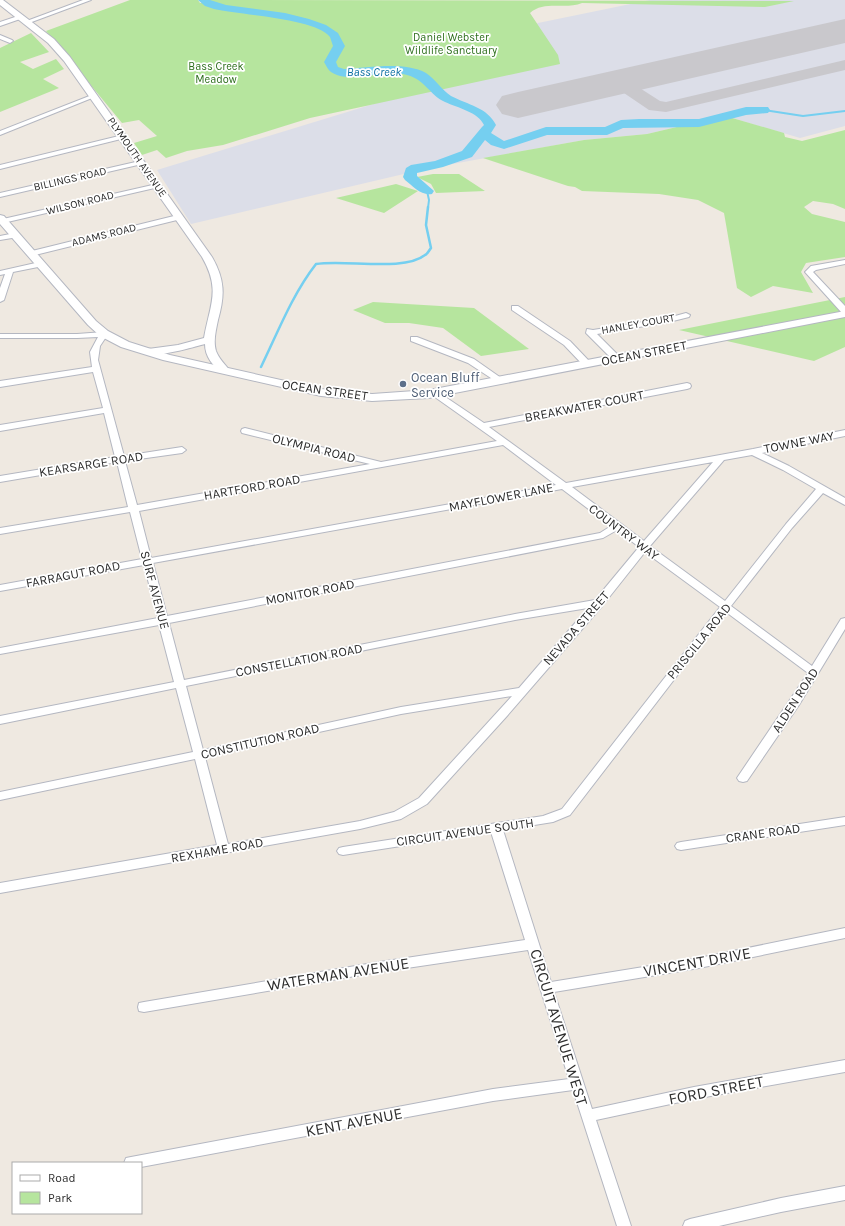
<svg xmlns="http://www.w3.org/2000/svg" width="845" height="1226" font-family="Karla,sans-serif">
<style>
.airport{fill:#dcdee8}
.green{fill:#b6e59e}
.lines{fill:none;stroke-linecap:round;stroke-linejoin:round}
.stream-far1{stroke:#75cff0;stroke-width:2}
.stream{stroke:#75cff0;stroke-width:2.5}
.river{fill:#75cff0;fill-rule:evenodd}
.taxiway{fill:#c9c8cc;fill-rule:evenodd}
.runway{fill:#c9c8cc;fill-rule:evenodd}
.minor-casing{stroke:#b4b7c1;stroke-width:2}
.tertiary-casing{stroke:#b4b7c1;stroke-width:2}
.secondary-casing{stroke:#b4b7c1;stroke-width:2}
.minor{fill:#fff;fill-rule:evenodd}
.tertiary{fill:#fff;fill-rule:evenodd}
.secondary{fill:#fff;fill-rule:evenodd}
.service-dot{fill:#5c6f8a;stroke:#fff;stroke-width:1.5}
.labels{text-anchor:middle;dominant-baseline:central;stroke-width:3.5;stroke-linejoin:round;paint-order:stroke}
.far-park-label{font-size:11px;fill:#2c6e1b;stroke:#fff}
.far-street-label{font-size:11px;fill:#2e2e2e;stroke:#fff}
.far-water-label{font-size:12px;font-style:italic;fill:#0d6fa3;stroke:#fff}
.street-label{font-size:13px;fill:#2e2e2e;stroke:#fff}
.service-label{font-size:13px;fill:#4e5e75;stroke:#fff;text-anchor:start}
.near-street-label{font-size:16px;fill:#2e2e2e;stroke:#fff}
</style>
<rect width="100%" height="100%" fill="#efe9e1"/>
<path class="airport" d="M 650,0 L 845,0 L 845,126 L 800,138 L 722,115 L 698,122 L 647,134 L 584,140 L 425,169 L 191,224 L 157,170 L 442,83 L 538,23 Z"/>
<path class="green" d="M 130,0 L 198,0 L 200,3 L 211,3 L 208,0 L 794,1 L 765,7 L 582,3 C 566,10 544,0 530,13 L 558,55 L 560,64 L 310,118 L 223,145 L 187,151 L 166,158 L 157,150 L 142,155 L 134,143 L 157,136 L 139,120 L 122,123 L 46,31 Z
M 31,33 L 49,52 L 20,62 L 33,69 L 56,59 L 64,69 L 43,79 L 59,88 L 0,112 L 0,48 Z
M 722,115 L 784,133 L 785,137 L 802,141 L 845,130 L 845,209 L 833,204 L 813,201 L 804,207 L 812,214 L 845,222 L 845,257 L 806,263 L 801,272 L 813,293 L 773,286 L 751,297 L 737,288 L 724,213 L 698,200 L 659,194 L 582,191 L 575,187 L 568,186 L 483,158 L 584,140 L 647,134 L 698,122 Z
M 433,174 L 459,174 L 485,191 L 436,193 L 431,184 L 417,177 Z
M 396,184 L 418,191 L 384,213 L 336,198 Z
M 845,297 L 845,347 L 814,361 L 679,330 Z
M 373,302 L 474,308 L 529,349 L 481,356 L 443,328 L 409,323 L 385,323 L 353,310 Z"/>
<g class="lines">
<path class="stream-far1" d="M 764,110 L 803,116 L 845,111
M 427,191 L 429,200 L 428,208"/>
<path class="stream" d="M 261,367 C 278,332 292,295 316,264 C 344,259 404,272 425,255 C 428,254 429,250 431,248 L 426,225 L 428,207"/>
<path class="river" d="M 198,0 L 210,0 L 226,5 L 285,13 L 309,19 L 326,25 L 338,33 L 345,46 L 336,62 L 338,67 L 344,69 C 368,68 404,61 426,73 C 435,79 442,90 451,96 C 468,105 487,107 496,125 L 491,133 L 504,141 L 546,127 L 605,127 L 621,120 L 639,119 L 699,119 L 746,107 L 768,107 L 770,110 L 768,113 L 746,115 L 699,127 L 623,128 L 607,135 L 547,135 L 504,149 L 491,145 L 485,140 L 472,157 L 443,167 L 417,173 L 417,176 L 434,191 L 432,194 C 421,196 413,186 405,180 L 403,177 L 406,168 L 411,165 L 435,161 L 462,151 L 482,127 L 484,125 C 478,112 458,108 445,102 C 429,95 425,78 403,74 C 383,70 348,84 331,72 C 328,70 326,65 324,62 L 333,46 C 332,43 331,40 330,37 C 316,18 239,15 214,9 L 205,6 Z"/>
<path class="taxiway" d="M 845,27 L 845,37 L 808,45 L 802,44 L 800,40 L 802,36 Z
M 845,60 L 845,70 L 666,112 L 649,110 L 621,91 L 617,83 C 622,76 628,74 636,76 L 639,80 L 635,85 L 660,101 L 666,102 Z"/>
<path class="runway" d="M 845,19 L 845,43 L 518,118 L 502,114 L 496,105 L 502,96 L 518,92 Z"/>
<defs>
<path id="minor" d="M 83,0 L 91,0 L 29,23 L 24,22 Z
M 21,15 L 23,16 L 23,18 L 0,26 L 0,22 Z
M 0,35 L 12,40 L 13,41 L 10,43 L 0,39 Z
M 92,95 L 97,96 L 0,135 L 0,131 Z
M 123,135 L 126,137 L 125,138 L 0,169 L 0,165 Z
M 140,161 L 142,162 L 142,164 L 0,197 L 0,193 Z
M 157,184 L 159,185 L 159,187 L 3,223 L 0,222 L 0,219 L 3,219 Z
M 178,215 L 182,217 L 181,219 L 31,256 L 27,254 L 28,252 Z
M 15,233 L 19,235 L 18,237 L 0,240 L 0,236 Z
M 845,260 L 845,264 L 816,270 L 813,272 L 845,306 L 845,313 L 842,313 L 805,272 L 811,266 Z
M 40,262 L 44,264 L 43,266 L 13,272 L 4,300 L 0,302 L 0,288 L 5,274 L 0,275 L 0,271 Z
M 512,306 L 518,306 L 570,341 L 590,362 L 591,364 L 590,366 L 584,366 L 564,345 L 512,310 Z
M 686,313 L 690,315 L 689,317 L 669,322 L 597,334 L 619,356 L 620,358 L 616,360 L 613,360 L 586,333 L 587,329 L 593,330 L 668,318 Z
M 104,332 L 108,334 L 100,346 L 98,360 L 124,456 L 182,447 L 186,450 L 182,453 L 125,461 L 137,505 L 370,464 L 242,433 L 241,431 L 242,429 L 245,428 L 381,462 L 497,441 L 432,395 L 431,393 L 435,390 L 484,423 L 687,383 L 690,384 L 691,386 L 690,388 L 687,389 L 489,427 L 566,483 L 753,449 L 845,430 L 845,436 L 762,453 L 789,466 L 845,498 L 845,505 L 823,493 L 792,528 L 731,606 L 812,666 L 841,619 L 845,618 L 845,629 L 799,705 L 747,781 L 743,782 L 739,781 L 737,778 L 808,673 L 726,612 L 570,815 L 553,822 L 503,830 L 551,982 L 699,958 L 845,928 L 845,938 L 699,968 L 554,992 L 592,1109 L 694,1087 L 845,1060 L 845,1072 L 694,1099 L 596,1120 L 631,1226 L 617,1226 L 573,1090 L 493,1101 L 141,1167 L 141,1163 L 124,1163 L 126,1158 L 131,1157 L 493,1089 L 569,1079 L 528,950 L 373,973 L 144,1012 L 139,1011 L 138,1007 L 139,1003 L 144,1002 L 373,963 L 525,940 L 491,832 L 343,855 L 339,854 L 337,851 L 339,848 L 343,847 L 543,816 L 562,809 L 720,607 L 645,552 L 603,605 L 507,716 L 427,804 L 401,819 L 360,829 L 0,893 L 0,883 L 217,845 L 195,759 L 0,800 L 0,792 L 193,752 L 176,688 L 0,724 L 0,716 L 174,682 L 159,625 L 0,654 L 0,648 L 158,618 L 144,565 L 0,591 L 0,585 L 142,559 L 130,512 L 0,534 L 0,528 L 128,507 L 117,462 L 0,482 L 0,476 L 115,457 L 104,413 L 0,431 L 0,425 L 103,408 L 93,372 L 0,387 L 0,381 L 92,367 L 90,352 L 98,337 L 77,338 L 0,338 L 0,334 L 77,334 ZM 503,445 L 556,485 L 151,558 L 139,511 ZM 752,455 L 783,470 L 816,489 L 786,524 L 725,601 L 650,546 L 724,460 ZM 713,462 L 644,541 L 572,487 ZM 562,489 L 611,526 L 600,533 L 167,616 L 153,563 ZM 617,530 L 639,547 L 595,600 L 515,614 L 184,680 L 169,623 L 603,538 ZM 588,608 L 519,688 L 401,707 L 203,750 L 186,686 L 515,620 ZM 512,696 L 419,798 L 394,812 L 360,821 L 228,844 L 205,757 L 401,714 Z
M 411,337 L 417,337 L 474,359 L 504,380 L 503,382 L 497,382 L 468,363 L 411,341 Z
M 845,817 L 845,825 L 681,850 L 677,849 L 675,846 L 677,843 L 681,842 Z
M 845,1186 L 845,1200 L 781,1212 L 719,1226 L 683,1226 L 685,1221 L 690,1219 L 781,1198 Z"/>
<path id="tertiary" d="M 0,0 L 3,0 L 54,39 L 70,57 L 212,257 C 225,280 225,295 218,320 C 216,330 213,341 216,351 C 219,359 225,364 230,371 L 229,373 L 221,373 C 213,365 205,357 205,344 C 194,347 150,360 143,352 L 148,349 L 178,345 L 204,338 C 210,304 221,290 202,257 L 64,61 L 48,43 L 0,5 Z"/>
<path id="secondary" d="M 0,215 L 4,216 L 96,321 L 108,331 L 129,342 L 170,355 L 321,389 L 372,394 L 429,390 L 845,311 L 845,317 L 429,398 L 372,401 L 321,396 L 163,360 L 121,347 L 100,336 L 88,325 L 0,224 Z"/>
</defs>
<use href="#minor" class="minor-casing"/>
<use href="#tertiary" class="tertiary-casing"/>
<use href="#secondary" class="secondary-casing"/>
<use href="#minor" class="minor"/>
<use href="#tertiary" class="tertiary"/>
<use href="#secondary" class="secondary"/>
</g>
<circle class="service-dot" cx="403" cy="384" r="4"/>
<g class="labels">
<g class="far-park-label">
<text x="451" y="37">Daniel Webster<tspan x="451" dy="13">Wildlife Sanctuary</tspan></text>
<text x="216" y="66">Bass Creek<tspan x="216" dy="13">Meadow</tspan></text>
</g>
<g class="far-street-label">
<text transform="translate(137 157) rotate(55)">PLYMOUTH AVENUE</text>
<text transform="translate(70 179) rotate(-13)">BILLINGS ROAD</text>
<text transform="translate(80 203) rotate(-14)">WILSON ROAD</text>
<text transform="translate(104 235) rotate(-14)">ADAMS ROAD</text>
<text transform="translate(638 324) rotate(-10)">HANLEY COURT</text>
</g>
<g class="far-water-label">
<text x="374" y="72">Bass Creek</text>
</g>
<g class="street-label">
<text transform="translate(644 353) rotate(-11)">OCEAN STREET</text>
<text transform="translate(325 390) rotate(8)">OCEAN STREET</text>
<text transform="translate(584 406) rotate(-11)">BREAKWATER COURT</text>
<text transform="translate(799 442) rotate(-11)">TOWNE WAY</text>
<text transform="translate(314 448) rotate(14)">OLYMPIA ROAD</text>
<text transform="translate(91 464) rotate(-9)">KEARSARGE ROAD</text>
<text transform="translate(252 487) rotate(-10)">HARTFORD ROAD</text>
<text transform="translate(501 497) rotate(-11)">MAYFLOWER LANE</text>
<text transform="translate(624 532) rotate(37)">COUNTRY WAY</text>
<text transform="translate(73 574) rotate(-11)">FARRAGUT ROAD</text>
<text transform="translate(155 590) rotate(75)">SURF AVENUE</text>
<text transform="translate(310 592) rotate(-11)">MONITOR ROAD</text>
<text transform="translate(576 628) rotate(-49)">NEVADA STREET</text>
<text transform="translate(699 641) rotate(-51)">PRISCILLA ROAD</text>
<text transform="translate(299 660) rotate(-11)">CONSTELLATION ROAD</text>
<text transform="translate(795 700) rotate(-57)">ALDEN ROAD</text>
<text transform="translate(260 741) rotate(-13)">CONSTITUTION ROAD</text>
<text transform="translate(465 832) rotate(-8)">CIRCUIT AVENUE SOUTH</text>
<text transform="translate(763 833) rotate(-8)">CRANE ROAD</text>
<text transform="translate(217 850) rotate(-10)">REXHAME ROAD</text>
</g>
<g class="service-label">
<text x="411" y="377">Ocean Bluff<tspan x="411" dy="15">Service</tspan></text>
</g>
<g class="near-street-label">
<text transform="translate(697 962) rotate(-10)">VINCENT DRIVE</text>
<text transform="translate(338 974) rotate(-9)">WATERMAN AVENUE</text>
<text transform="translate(559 1027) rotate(73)">CIRCUIT AVENUE WEST</text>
<text transform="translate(716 1090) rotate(-11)">FORD STREET</text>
<text transform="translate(354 1122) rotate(-11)">KENT AVENUE</text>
</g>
</g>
<rect x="12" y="1162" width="130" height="52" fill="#ffffff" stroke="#ababab"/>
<rect x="20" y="1175" width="20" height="6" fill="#ffffff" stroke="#ababab"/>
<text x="48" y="1182" font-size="12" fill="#2e2e2e">Road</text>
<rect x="20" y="1192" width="20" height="12" fill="#b6e59e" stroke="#ababab"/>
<text x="48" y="1202" font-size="12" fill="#2e2e2e">Park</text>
</svg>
